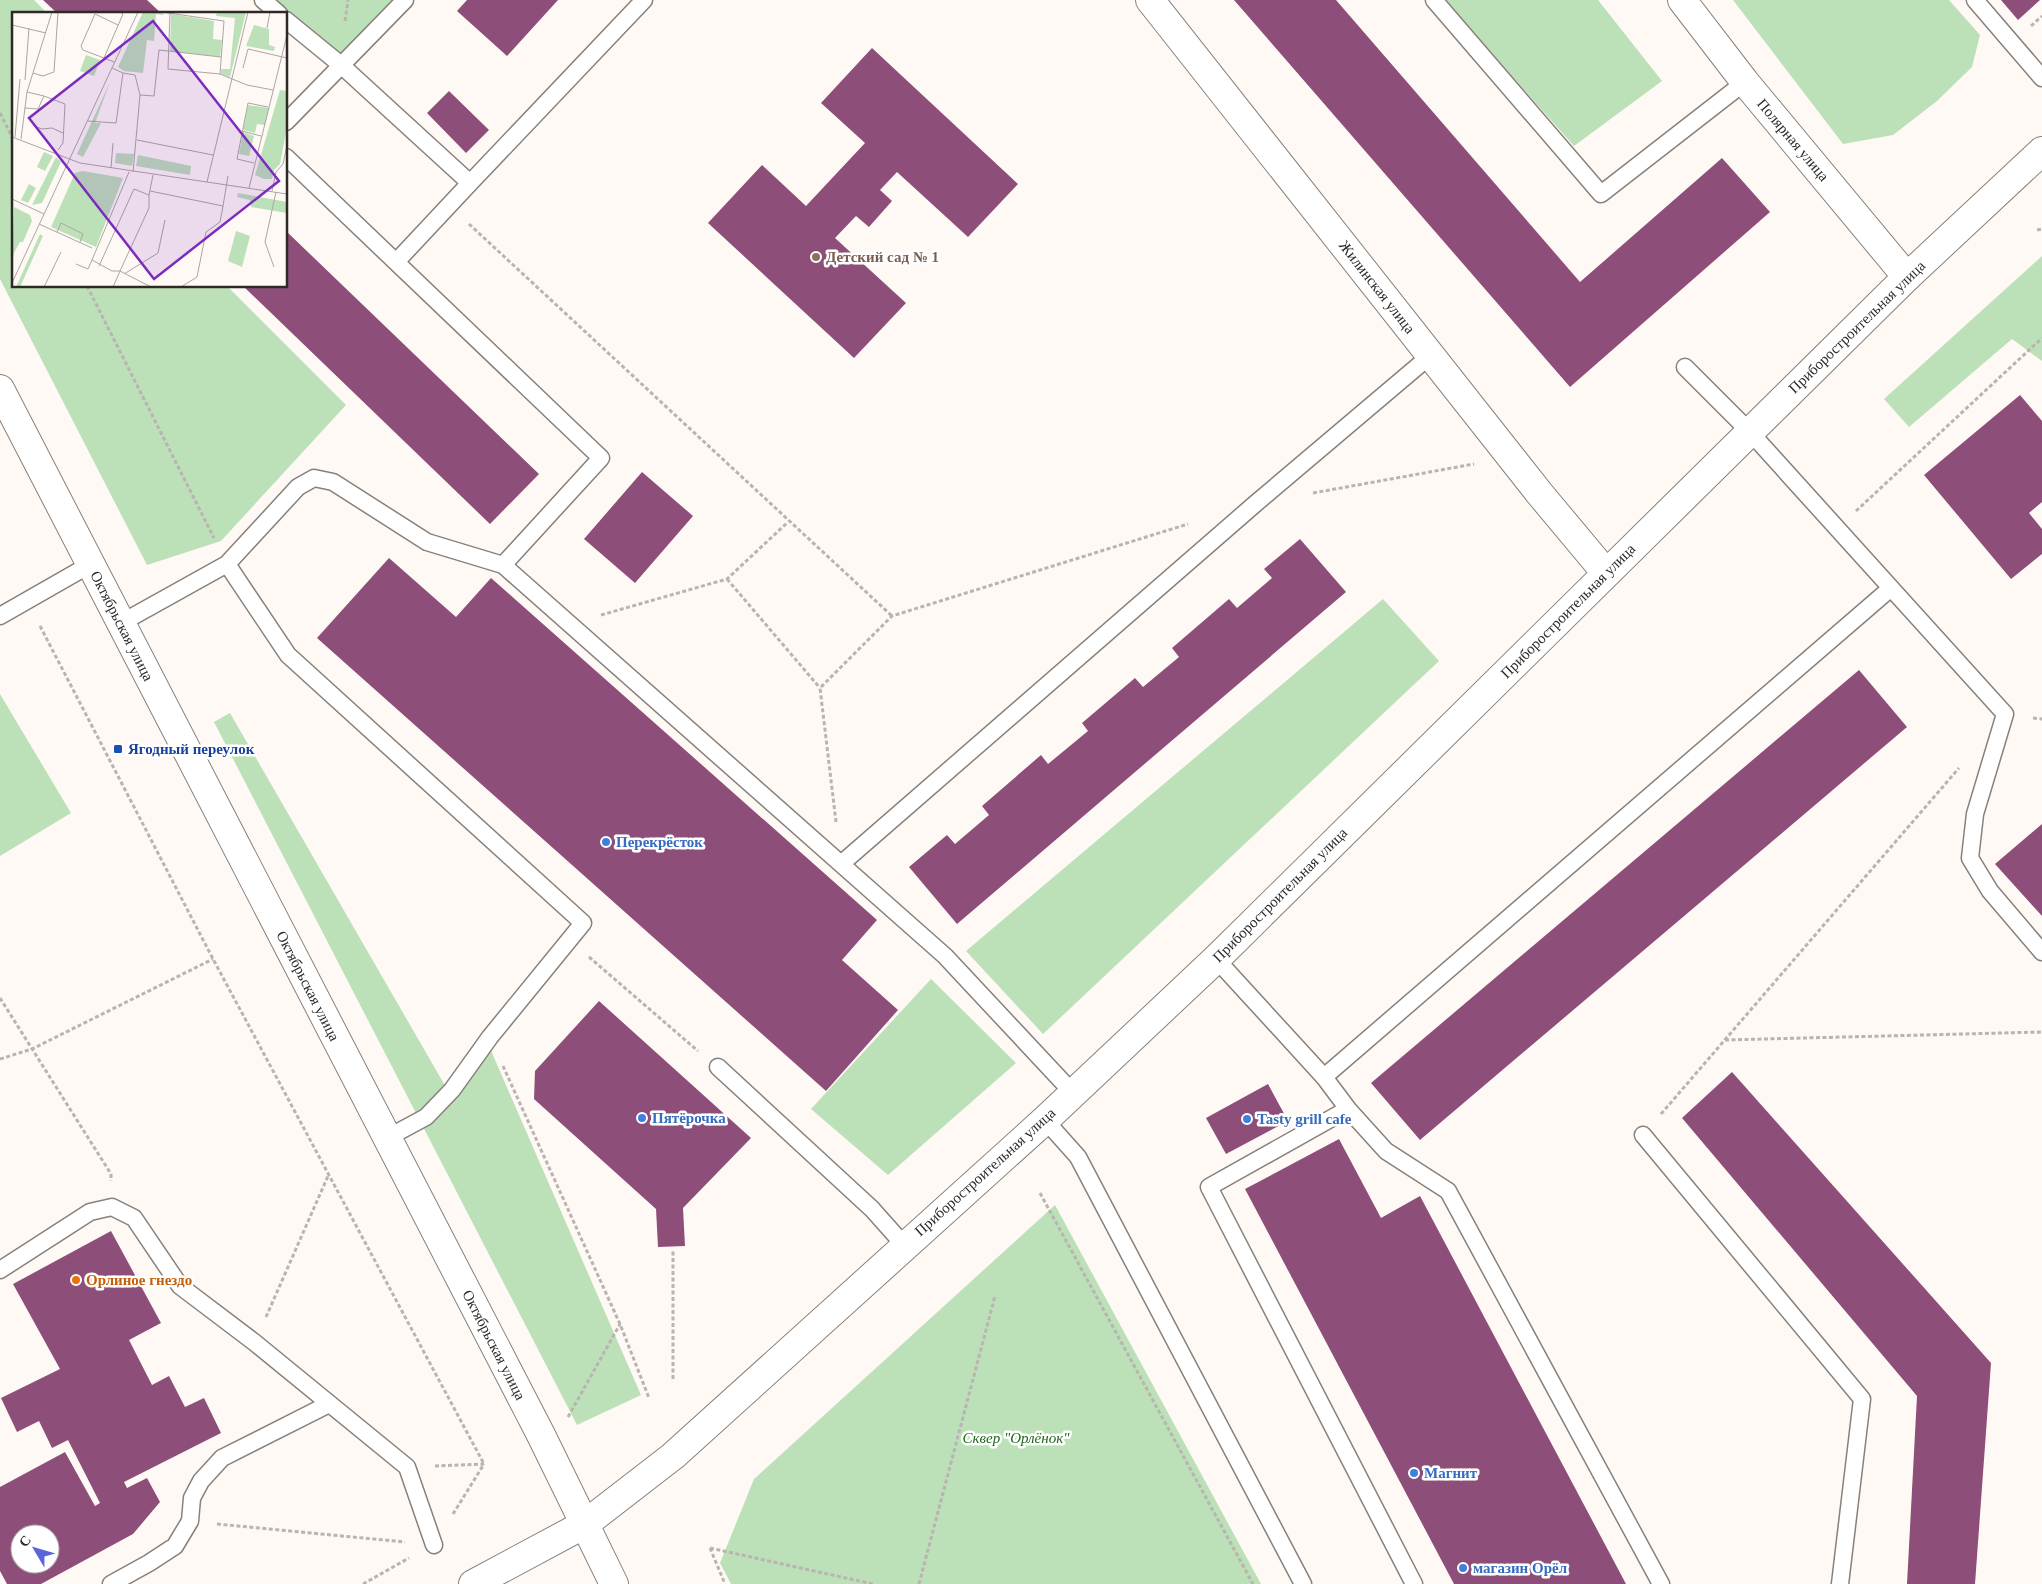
<svg xmlns="http://www.w3.org/2000/svg" width="2042" height="1584" font-family="Georgia,serif">
<style>
.green{fill:#bce0b8}
.building{fill:#8d4f7a;fill-rule:evenodd}
.lines{fill:none;stroke-linecap:round;stroke-linejoin:round}
.lane-casing{stroke:#88807a;stroke-width:19}
.street-casing{stroke:#88807a;stroke-width:30}
.secondary-casing{stroke:#88807a;stroke-width:30}
.primary-casing{stroke:#88807a;stroke-width:30}
.path{stroke:#b9b4b0;stroke-width:3;stroke-dasharray:4 2.5;stroke-linecap:butt}
.lane{stroke:#fff;stroke-width:16}
.street{stroke:#fff;stroke-width:28}
.secondary{stroke:#fff;stroke-width:28}
.primary{stroke:#fff;stroke-width:28}
.education-dot{fill:#8d6e63;stroke:#fff;stroke-width:2}
.transit-dot{fill:#1a4fb4;stroke:#fff;stroke-width:2}
.shop-dot{fill:#3f7fe0;stroke:#fff;stroke-width:2}
.food-dot{fill:#e8710a;stroke:#fff;stroke-width:2}
.labels{text-anchor:middle;dominant-baseline:central;stroke-width:5;stroke-linejoin:round;paint-order:stroke}
.street-label{font-size:15px;fill:#2c2926;stroke:#fff}
.education-label{font-size:15px;font-weight:bold;fill:#785e54;stroke:#fff;text-anchor:start}
.transit-label{font-size:15px;font-weight:bold;fill:#164399;stroke:#fff;text-anchor:start}
.shop-label{font-size:15px;font-weight:bold;fill:#366cbe;stroke:#fff;text-anchor:start}
.food-label{font-size:15px;font-weight:bold;fill:#c56008;stroke:#fff;text-anchor:start}
.park-label{font-size:15px;font-style:italic;fill:#1e661a;stroke:#fff}
.inset-road{fill:none;stroke:#aba6a2;stroke-width:1}
.view{fill:#7b2cbf;fill-opacity:0.15;stroke:#7b2cbf;stroke-width:2.5}
.inset-edge{fill:none;stroke:#2c2926;stroke-width:2.5}
</style>
<rect width="100%" height="100%" fill="#fff9f5"/>
<path class="green" d="M 0,0 L 34,0 L 48,14 L 14,14 L 14,286 L 227,286 L 346,405 L 221,541 L 147,565 L 0,279 Z
M 272,0 L 399,0 L 342,58 Z
M 1444,0 L 1598,0 L 1662,81 L 1574,146 Z
M 1733,0 L 1949,0 L 1980,35 L 1972,67 L 1937,101 L 1893,135 L 1843,144 Z
M 2042,256 L 2042,361 L 2012,339 L 1909,427 L 1884,399 Z
M 1383,599 L 1439,661 L 1043,1034 L 966,951 Z
M 0,694 L 71,813 L 0,856 Z
M 230,713 L 451,1096 L 489,1046 L 641,1395 L 577,1425 L 214,722 Z
M 931,979 L 1016,1063 L 888,1175 L 811,1109 Z
M 1055,1205 L 1261,1584 L 731,1584 L 720,1563 L 754,1479 Z"/>
<path class="building" d="M 43,0 L 147,0 L 162,14 L 58,14 Z
M 467,0 L 558,0 L 507,56 L 457,11 Z
M 1234,0 L 1336,0 L 1580,282 L 1722,158 L 1770,212 L 1570,387 Z
M 2001,0 L 2040,0 L 2018,20 Z
M 872,48 L 1018,184 L 968,237 L 897,172 L 880,190 L 892,201 L 869,227 L 856,216 L 835,238 L 906,303 L 854,358 L 708,223 L 762,165 L 806,206 L 865,143 L 821,103 Z
M 449,91 L 489,130 L 466,153 L 427,113 Z
M 286,231 L 539,474 L 490,524 L 243,286 L 286,286 Z
M 2020,395 L 2042,421 L 2042,502 L 2029,513 L 2042,529 L 2042,554 L 2011,579 L 1924,475 Z
M 642,472 L 693,516 L 635,583 L 584,539 Z
M 1300,539 L 1346,592 L 957,924 L 909,867 L 947,835 L 955,844 L 989,815 L 982,806 L 1041,755 L 1048,764 L 1088,731 L 1082,723 L 1135,678 L 1143,687 L 1179,657 L 1172,648 L 1229,599 L 1237,608 L 1272,578 L 1264,569 Z
M 389,558 L 456,617 L 491,578 L 877,920 L 842,960 L 898,1010 L 826,1091 L 317,638 Z
M 1859,670 L 1907,727 L 1420,1140 L 1371,1083 Z
M 2042,824 L 2042,916 L 1995,864 Z
M 599,1001 L 751,1138 L 683,1208 L 685,1246 L 658,1247 L 656,1209 L 534,1099 L 535,1071 Z
M 1732,1072 L 1991,1363 L 1975,1584 L 1907,1584 L 1917,1396 L 1682,1118 Z
M 1268,1084 L 1288,1121 L 1226,1154 L 1206,1118 Z
M 1339,1139 L 1381,1218 L 1420,1196 L 1626,1584 L 1454,1584 L 1245,1189 Z
M 111,1231 L 161,1323 L 129,1340 L 152,1385 L 169,1376 L 185,1407 L 204,1398 L 221,1433 L 124,1482 L 127,1488 L 147,1478 L 160,1502 L 133,1534 L 41,1584 L 7,1584 L 0,1571 L 0,1487 L 65,1452 L 95,1506 L 100,1503 L 68,1440 L 52,1448 L 39,1421 L 17,1432 L 1,1398 L 60,1369 L 13,1284 ZM 20,1534 L 50,1534 L 50,1564 L 20,1564 Z"/>
<g class="lines">
<defs>
<path id="lane" d="M 263,0 L 279,14
M 1434,0 L 1601,194 L 1745,82
M 1975,0 L 2042,78
M 286,20 L 341,65 L 470,183 L 644,0
M 286,122 L 405,0
M 286,157 L 601,458 L 503,565
M 396,262 L 470,183
M 227,564 L 298,487 L 314,478 L 333,482 L 427,542 L 503,565 L 945,956 L 1073,1093
M 1891,588 L 2005,714 L 1975,814 L 1970,858 L 1990,891 L 2042,952
M 0,616 L 91,564
M 121,623 L 227,564 L 288,655 L 583,923 L 490,1037 L 452,1090 L 426,1117 L 387,1138
M 841,864 L 1255,504 L 1431,355
M 1216,959 L 1324,1077 L 1348,1109 L 1209,1187 L 1414,1584
M 718,1067 L 872,1209 L 904,1245
M 1324,1077 L 1891,588 L 1750,432 L 1685,367
M 1348,1109 L 1386,1151 L 1448,1191 L 1661,1584
M 1045,1120 L 1078,1157 L 1303,1584
M 1643,1135 L 1862,1399 L 1840,1584
M 0,1270 L 90,1212 L 112,1207 L 134,1218 L 180,1286 L 254,1342 L 407,1467 L 434,1545
M 111,1584 L 149,1563 L 175,1546 L 190,1521 L 192,1498 L 201,1481 L 222,1458 L 329,1404"/>
<path id="street" d="M 1150,0 L 1540,494 L 1606,573
M 1682,0 L 1745,82 L 1907,277"/>
<path id="secondary" d="M 473,1584 L 585,1524 L 673,1456 L 1045,1120 L 1216,959 L 1907,277 L 2042,151"/>
<path id="primary" d="M 0,389 L 541,1435 L 614,1584"/>
</defs>
<use href="#lane" class="lane-casing"/>
<use href="#street" class="street-casing"/>
<use href="#secondary" class="secondary-casing"/>
<use href="#primary" class="primary-casing"/>
<path class="path" d="M 345,21 L 348,0
M 2031,26 L 2042,16
M 0,113 L 14,141
M 469,224 L 892,616
M 2037,230 L 2042,229
M 87,286 L 214,538
M 1313,493 L 1474,464
M 1856,511 L 2042,338
M 727,579 L 820,688
M 601,615 L 727,579 L 788,522
M 40,626 L 213,959 L 484,1464
M 2033,718 L 2042,719
M 836,822 L 820,688 L 892,616 L 1188,524
M 589,957 L 698,1051
M 0,998 L 111,1174 L 111,1181
M 1725,1040 L 2042,1032
M 0,1059 L 32,1049 L 213,959
M 503,1066 L 620,1324 L 649,1398
M 1661,1114 L 1959,768
M 1040,1193 L 1253,1584
M 266,1317 L 328,1176
M 673,1379 L 673,1251
M 568,1417 L 620,1324
M 435,1466 L 484,1464
M 453,1514 L 484,1464
M 217,1524 L 405,1542
M 710,1548 L 873,1584
M 710,1548 L 725,1584
M 363,1584 L 409,1558
M 919,1584 L 995,1296"/>
<use href="#lane" class="lane"/>
<use href="#street" class="street"/>
<use href="#secondary" class="secondary"/>
<use href="#primary" class="primary"/>
</g>
<circle class="education-dot" cx="816" cy="257" r="5"/>
<rect class="transit-dot" x="113" y="744" width="10" height="10" rx="2.5"/>
<g class="shop-dot">
<circle cx="606" cy="842" r="5"/>
<circle cx="642" cy="1118" r="5"/>
<circle cx="1247" cy="1119" r="5"/>
<circle cx="1414" cy="1473" r="5"/>
<circle cx="1463" cy="1568" r="5"/>
</g>
<circle class="food-dot" cx="76" cy="1280" r="5"/>
<g class="labels">
<g class="street-label">
<text transform="translate(1793 140) rotate(50)">Полярная улица</text>
<text transform="translate(1377 287) rotate(52)">Жилинская улица</text>
<text transform="translate(1857 327) rotate(-44)">Приборостроительная улица</text>
<text transform="translate(1568 611) rotate(-45)">Приборостроительная улица</text>
<text transform="translate(122 626) rotate(63)">Октябрьская улица</text>
<text transform="translate(1280 895) rotate(-45)">Приборостроительная улица</text>
<text transform="translate(308 986) rotate(63)">Октябрьская улица</text>
<text transform="translate(985 1172) rotate(-42)">Приборостроительная улица</text>
<text transform="translate(494 1345) rotate(63)">Октябрьская улица</text>
</g>
<g class="education-label">
<text x="826" y="257">Детский сад № 1</text>
</g>
<g class="transit-label">
<text x="128" y="749">Ягодный переулок</text>
</g>
<g class="shop-label">
<text x="616" y="842">Перекрёсток</text>
<text x="652" y="1118">Пятёрочка</text>
<text x="1257" y="1119">Tasty grill cafe</text>
<text x="1424" y="1473">Магнит</text>
<text x="1473" y="1568">магазин Орёл</text>
</g>
<g class="food-label">
<text x="86" y="1280">Орлиное гнездо</text>
</g>
<g class="park-label">
<text x="1016" y="1438">Сквер "Орлёнок"</text>
</g>
</g>
<g transform="translate(12 12)">
<rect width="275" height="275" fill="#fff9f5"/>
<path d="M 131,0 L 152,0 L 151,3 L 144,2 L 142,29 L 135,28 L 131,61 L 112,59 L 106,55 ZM 205,0 L 234,0 L 218,65 L 209,62 L 209,57 L 218,57 L 223,6 L 204,4 ZM 159,2 L 202,9 L 201,27 L 210,28 L 208,45 L 158,39 ZM 242,13 L 257,17 L 257,33 L 263,35 L 262,39 L 234,34 ZM 74,43 L 88,48 L 82,64 L 68,59 ZM 98,70 L 83,111 L 89,111 L 71,145 L 65,142 ZM 268,78 L 275,79 L 275,115 L 268,152 L 262,158 L 260,167 L 252,167 L 243,163 ZM 236,93 L 257,96 L 253,113 L 245,112 L 243,121 L 231,118 ZM 231,120 L 242,124 L 237,144 L 227,142 ZM 32,140 L 41,144 L 33,159 L 25,155 ZM 104,141 L 122,142 L 120,154 L 103,151 ZM 126,143 L 179,154 L 178,163 L 124,154 ZM 44,145 L 49,150 L 30,191 L 20,193 ZM 71,159 L 111,166 L 84,235 L 39,215 L 63,161 ZM 17,172 L 24,176 L 16,191 L 9,188 ZM 226,181 L 275,190 L 275,201 L 239,195 L 238,188 L 225,185 ZM 2,195 L 18,203 L 20,209 L 11,230 L 8,230 L 2,241 L 0,251 ZM 224,219 L 238,224 L 230,255 L 216,249 ZM 28,222 L 31,224 L 8,275 L 4,275 Z" fill="#bce0b8"/>
<path class="inset-road" d="M 149,0 L 212,9 L 208,62 L 235,73 L 261,78M 158,1 L 156,57 L 208,62M 0,13 L 34,21M 255,16 L 258,0M 92,46 L 71,38 L 69,34 L 83,2 L 106,13M 102,50 L 92,46 L 111,2 L 108,0M 231,56 L 236,37 L 275,46M 21,61 L 31,64 L 42,60 L 46,0M 111,61 L 123,63 L 128,83 L 121,160M 13,68 L 17,16M 15,80 L 32,84M 128,83 L 142,84 L 147,38 L 209,45M 13,96 L 26,97 L 32,84 L 53,92 L 51,131 L 46,138M 76,109 L 104,111 L 111,61 L 100,56M 22,114 L 30,117 L 40,116 L 51,121M 230,119 L 249,124M 0,125 L 68,151 L 275,182M 3,125 L 8,67M 9,127 L 15,80 L 40,0M 125,128 L 201,143M 242,151 L 225,147 L 236,91 L 256,95M 99,156 L 101,131M 195,170 L 236,0M 237,176 L 275,23M 138,179 L 211,194 L 216,164M 260,179 L 264,160 L 271,152 L 275,133M 137,183 L 137,196 L 108,259 L 139,275M 0,187 L 32,202M 27,212 L 80,236M 45,220 L 49,211 L 71,222 L 68,230M 64,252 L 76,257 L 80,248M 87,254 L 122,177 L 137,183 L 141,163M 262,255 L 253,230 L 264,180M 112,262 L 146,241 L 153,208M 0,271 L 126,0M 32,275 L 49,240M 101,275 L 108,259 L 100,259 L 80,248 L 117,160M 169,275 L 185,265 L 194,220 L 208,210 L 211,194"/>
<path class="view" d="M 141,9 L 267,169 L 142,267 L 17,106 Z"/>
<rect width="275" height="275" class="inset-edge"/>
</g>
<g transform="translate(35 1549) rotate(308)"><circle r="24" fill="#ffffff" stroke="#aba9a8"/>
<path d="M0-4L9 19L0 12L-9 19Z" fill="#5a65dc"/>
<text y="-8" font-size="14" font-weight="bold" text-anchor="middle" fill="#2c2926">С</text>
</g>
</svg>
